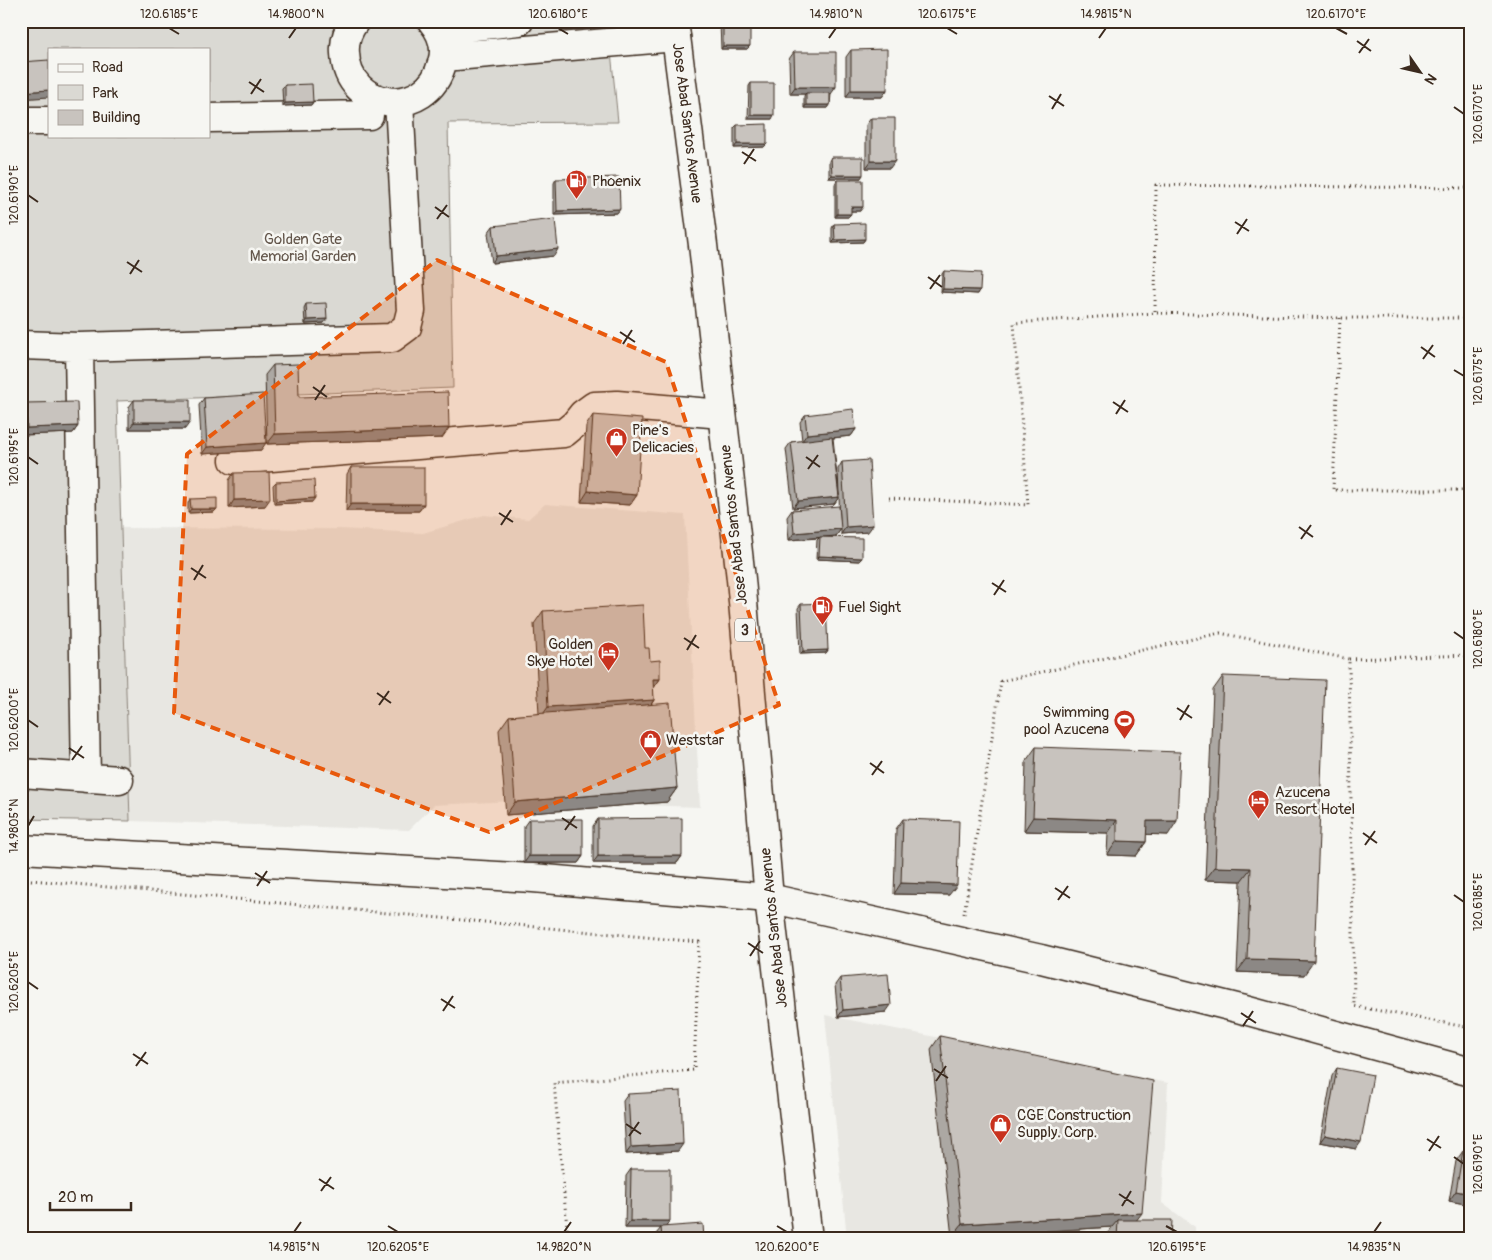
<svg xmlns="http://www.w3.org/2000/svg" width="1492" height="1260" font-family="Pangolin,sans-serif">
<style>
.built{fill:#e8e7e2}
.green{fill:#dad9d3;stroke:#8a8278;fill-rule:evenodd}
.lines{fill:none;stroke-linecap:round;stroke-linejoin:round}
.minor-casing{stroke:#3b2a1e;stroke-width:31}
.highway-casing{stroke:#3b2a1e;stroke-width:31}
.path{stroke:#3b2a1e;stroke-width:3;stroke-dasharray:1 4;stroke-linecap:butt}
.minor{stroke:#f6f6f2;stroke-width:28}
.highway{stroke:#f6f6f2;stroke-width:28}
.wall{fill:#aca8a3;stroke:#3b2a1e}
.shaded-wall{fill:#8c8885;stroke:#3b2a1e}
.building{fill:#c8c3be;stroke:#3b2a1e}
.marked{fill:#e8590c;fill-opacity:0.2;stroke:#e8590c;stroke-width:4;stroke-dasharray:10 6;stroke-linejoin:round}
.ticks{fill:none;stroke:#3b2a1e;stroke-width:2}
.labels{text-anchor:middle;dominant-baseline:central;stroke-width:5;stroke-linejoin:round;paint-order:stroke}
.shield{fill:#f6f6f2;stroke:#73675e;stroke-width:1}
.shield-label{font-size:14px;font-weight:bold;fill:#3b2a1e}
.street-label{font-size:15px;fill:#3b2a1e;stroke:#f6f6f2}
.poi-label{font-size:15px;fill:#3b2a1e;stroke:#f6f6f2;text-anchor:start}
.park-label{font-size:15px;fill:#63564b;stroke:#f6f6f2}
.neatline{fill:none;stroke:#3b2a1e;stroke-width:2}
.ticks-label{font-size:12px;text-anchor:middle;fill:#3b2a1e}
</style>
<rect width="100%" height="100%" fill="#f6f6f2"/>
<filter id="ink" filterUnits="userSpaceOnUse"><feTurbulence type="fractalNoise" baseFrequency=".02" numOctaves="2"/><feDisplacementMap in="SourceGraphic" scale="10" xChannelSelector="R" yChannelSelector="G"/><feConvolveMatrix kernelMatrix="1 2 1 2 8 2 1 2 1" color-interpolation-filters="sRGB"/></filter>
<g filter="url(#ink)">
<path class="built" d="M 545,504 L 685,515 L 700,807 L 513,801 L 434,805 L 409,830 L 130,821 L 121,528 L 340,529 L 423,533 L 484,515 L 528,519 Z
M 825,1015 L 1168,1083 L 1162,1203 L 1195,1227 L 1195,1239 L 847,1239 Z"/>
<path class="green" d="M 21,21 L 608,21 L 618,122 L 448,123 L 453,388 L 117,401 L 130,821 L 21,819 ZM 49,49 L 209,49 L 209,136 L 49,136 Z"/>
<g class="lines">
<defs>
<path id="minor" d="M 355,21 C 348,30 344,41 345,53 C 347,112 428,120 442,63 C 447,48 442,33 432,21
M 439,30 L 519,21
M 444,57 L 676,37
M 209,118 L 369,115 L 366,94
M 21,121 L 49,121
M 21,345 L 79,347 L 392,338 L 407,327 L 411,311 L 399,102
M 79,347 L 86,778
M 234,460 L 564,433 L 575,424 L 583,414 L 594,406 L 617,405 L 722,414
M 21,773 L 119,780
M 21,849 L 533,878 L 769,898 L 1041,959 L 1241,1009 L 1471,1072"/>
<path id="highway" d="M 674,21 L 703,245 L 741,579 L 769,898 L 808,1239"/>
</defs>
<use href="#minor" class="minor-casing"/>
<use href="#highway" class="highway-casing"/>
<path class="path" d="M 1471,188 L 1156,185 L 1155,313 L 1340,318 L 1471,318
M 1340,318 L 1333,490 L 1471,490
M 889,498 L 1028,505 L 1014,323 L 1155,313
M 1349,659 L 1471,655
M 21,879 L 699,942 L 694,1070 L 554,1083 L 568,1239
M 964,914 L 1001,681 L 1220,633 L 1349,659 L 1354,1006 L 1471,1028"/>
<use href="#minor" class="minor"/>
<use href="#highway" class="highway"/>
</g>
<path class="wall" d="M 721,21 L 723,21 L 747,49 L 721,49 L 720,23 Z
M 851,50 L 887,90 L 882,97 L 846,97 L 846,57 Z
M 794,52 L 831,94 L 830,105 L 828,108 L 804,108 L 804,96 L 805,94 L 790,94 L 789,59 Z
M 751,83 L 772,119 L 748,119 L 749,86 Z
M 285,85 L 313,102 L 311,105 L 283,106 L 282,88 Z
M 871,118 L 890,168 L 866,168 L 866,125 Z
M 737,125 L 764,147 L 734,148 L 734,128 Z
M 831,157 L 861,178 L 829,178 L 829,161 Z
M 556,179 L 620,209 L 617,213 L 554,215 L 554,183 Z
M 837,180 L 860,211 L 851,211 L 848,217 L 835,217 L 835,184 Z
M 834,224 L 865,239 L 863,242 L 832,243 L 832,228 Z
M 493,226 L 554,256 L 492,263 L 488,233 Z
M 944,271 L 980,290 L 978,294 L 941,292 L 942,274 Z
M 306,304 L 324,323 L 305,324 L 304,308 Z
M 273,365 L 299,397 L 442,438 L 267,444 L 265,375 Z
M 204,398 L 261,450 L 202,454 L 199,405 Z
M 134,400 L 185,429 L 129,429 L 129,407 Z
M 26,403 L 78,426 L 73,433 L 22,435 L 21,410 Z
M 593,415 L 637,495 L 630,505 L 581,502 L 586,426 Z
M 805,415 L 856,429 L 851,436 L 833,438 L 839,495 L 838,469 L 842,462 L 868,532 L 841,534 L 841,529 L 836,536 L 824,537 L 862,558 L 859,561 L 816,559 L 817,540 L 819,538 L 789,540 L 787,517 L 792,510 L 840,521 L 839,497 L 834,504 L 793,508 L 786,449 L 791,442 L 802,441 L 800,422 Z
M 351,467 L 424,504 L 419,511 L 346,511 L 347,474 Z
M 234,473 L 265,506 L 229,508 L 229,480 Z
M 276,482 L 312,502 L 274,504 L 273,485 Z
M 190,499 L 214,512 L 188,513 L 188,503 Z
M 801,604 L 828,650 L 826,653 L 800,654 L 798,608 Z
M 543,611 L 645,648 L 650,661 L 660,679 L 653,689 L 654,700 L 651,705 L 677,788 L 667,802 L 506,815 L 499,730 L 509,716 L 539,714 L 534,624 Z
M 1223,676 L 1304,975 L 1237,972 L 1241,881 L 1205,880 L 1213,690 Z
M 1036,747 L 1168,835 L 1146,834 L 1146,842 L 1136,856 L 1107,855 L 1108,833 L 1024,831 L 1026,761 Z
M 529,819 L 583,856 L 578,863 L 524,863 L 524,826 Z
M 598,819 L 682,856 L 677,863 L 593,863 L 593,826 Z
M 903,819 L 949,895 L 894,894 L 896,829 Z
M 840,978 L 886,1012 L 838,1017 L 835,985 Z
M 940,1036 L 1137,1220 L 1171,1239 L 1108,1239 L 1108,1233 L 1112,1227 L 952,1237 L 931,1049 Z
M 1337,1068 L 1356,1149 L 1320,1142 L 1332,1076 Z
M 628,1094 L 678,1151 L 626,1154 L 623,1101 Z
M 1463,1151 L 1471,1205 L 1449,1201 L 1456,1161 Z
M 631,1169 L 666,1227 L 704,1239 L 657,1239 L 656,1234 L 661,1228 L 625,1228 L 626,1176 Z"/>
<path class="shaded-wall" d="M 723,46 L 750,46 L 747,49 L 721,49 Z
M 795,87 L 836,87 L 831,94 L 806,94 L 806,93 L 805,94 L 790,94 Z
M 49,90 L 49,97 L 21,99 L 21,92 Z
M 851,90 L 887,90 L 882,97 L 846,97 Z
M 313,102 L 311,105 L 283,106 L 285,103 Z
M 806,105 L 830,105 L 828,108 L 804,108 Z
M 751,115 L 774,115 L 772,119 L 748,119 Z
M 737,144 L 767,144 L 764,147 L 734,148 Z
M 871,161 L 895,161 L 890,168 L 866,168 Z
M 832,175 L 863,175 L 861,178 L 829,178 Z
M 851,207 L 863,207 L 860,211 L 849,211 Z
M 620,209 L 617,213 L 554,215 L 557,211 Z
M 837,214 L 851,214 L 848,217 L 835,217 Z
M 865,239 L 863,242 L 832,243 L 835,240 Z
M 558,249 L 554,256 L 492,263 L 496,256 Z
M 943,289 L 980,290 L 978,294 L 941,292 Z
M 327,319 L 324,323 L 305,324 L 307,320 Z
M 134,422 L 190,422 L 185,429 L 129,429 Z
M 78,426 L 73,433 L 22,435 L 27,428 Z
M 449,428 L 442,438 L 267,444 L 275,434 Z
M 856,429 L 851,436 L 802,441 L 807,434 Z
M 266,443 L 261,450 L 202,454 L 207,447 Z
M 588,491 L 637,495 L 630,505 L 581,502 Z
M 839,497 L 834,504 L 793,508 L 798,501 Z
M 315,498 L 312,502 L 274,504 L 276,501 Z
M 270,499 L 265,506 L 229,508 L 234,500 Z
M 351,504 L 424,504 L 419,511 L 346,511 Z
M 191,509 L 217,509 L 214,512 L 188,513 Z
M 873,525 L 868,532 L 841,534 L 846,527 Z
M 841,529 L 836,536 L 789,540 L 794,533 Z
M 819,556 L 862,558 L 859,561 L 816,559 Z
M 828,650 L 826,653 L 800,654 L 803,651 Z
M 653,679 L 660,679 L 651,692 Z
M 654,700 L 644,714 L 539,720 L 548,707 Z
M 677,788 L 667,802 L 506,815 L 515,802 Z
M 1033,817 L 1117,820 L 1108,833 L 1024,831 Z
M 1147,821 L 1177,821 L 1168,835 L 1137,834 Z
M 1117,841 L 1146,842 L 1136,856 L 1107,855 Z
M 529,856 L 583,856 L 578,863 L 524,863 Z
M 598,856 L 682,856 L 677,863 L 593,863 Z
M 1215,867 L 1251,868 L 1241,881 L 1205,880 Z
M 901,883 L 957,885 L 949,895 L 894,894 Z
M 1247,959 L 1314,961 L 1304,975 L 1237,972 Z
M 891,1005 L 886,1012 L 838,1017 L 843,1010 Z
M 1325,1135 L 1361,1142 L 1356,1149 L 1320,1142 Z
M 683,1144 L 678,1151 L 626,1154 L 631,1147 Z
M 1456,1191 L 1471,1194 L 1471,1205 L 1449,1201 Z
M 1142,1213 L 1132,1226 L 1118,1220 L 1112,1227 L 952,1237 L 962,1224 Z
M 630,1221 L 670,1221 L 665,1228 L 625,1228 Z"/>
<path class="building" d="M 723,21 L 750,21 L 750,46 L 723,46 Z
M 887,49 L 887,90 L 851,90 L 851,50 Z
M 794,52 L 836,52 L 836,87 L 795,87 Z
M 49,60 L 49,90 L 21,92 L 21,62 Z
M 751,83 L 774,83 L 774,115 L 751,115 Z
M 312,84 L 313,102 L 285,103 L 285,85 Z
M 806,93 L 830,93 L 830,105 L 806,105 Z
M 871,118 L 895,118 L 895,161 L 871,161 Z
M 767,124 L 767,144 L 737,144 L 737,125 Z
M 831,157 L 863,157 L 863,175 L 832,175 Z
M 619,177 L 620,209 L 557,211 L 556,179 Z
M 837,180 L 863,180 L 863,207 L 851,207 L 851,214 L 837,214 Z
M 555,219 L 558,249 L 496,256 L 493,226 Z
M 865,223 L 865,239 L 835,240 L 834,224 Z
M 944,271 L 981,273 L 980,290 L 943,289 Z
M 326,303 L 327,319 L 307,320 L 306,304 Z
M 298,364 L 299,397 L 448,392 L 449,428 L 275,434 L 273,365 Z
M 263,394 L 266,443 L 207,447 L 204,398 Z
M 134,400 L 190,400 L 190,422 L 134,422 Z
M 77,402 L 78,426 L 27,428 L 26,403 Z
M 853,409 L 856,429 L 807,434 L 805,415 Z
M 593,415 L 642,419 L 637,495 L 588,491 Z
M 832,437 L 839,497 L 798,501 L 791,442 Z
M 869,460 L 873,525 L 846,527 L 842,462 Z
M 351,467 L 424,467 L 424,504 L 351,504 Z
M 269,472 L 270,499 L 234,500 L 234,473 Z
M 314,480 L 315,498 L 276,501 L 276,482 Z
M 217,498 L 217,509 L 191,509 L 190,499 Z
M 839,506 L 841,529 L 794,533 L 792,510 Z
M 820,537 L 862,538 L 862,558 L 819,556 Z
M 826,603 L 828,650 L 803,651 L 801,604 Z
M 643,605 L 645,648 L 649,648 L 650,661 L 660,660 L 660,679 L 653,679 L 654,700 L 548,707 L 543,611 Z
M 1223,676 L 1325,680 L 1314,961 L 1247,959 L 1251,868 L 1215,867 Z
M 670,703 L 677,788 L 515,802 L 509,716 Z
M 1036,747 L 1180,752 L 1177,821 L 1147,821 L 1146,842 L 1117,841 L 1117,820 L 1033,817 Z
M 682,818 L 682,856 L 598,856 L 598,819 Z
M 529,819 L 583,819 L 583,856 L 529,856 Z
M 903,819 L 959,821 L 957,885 L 901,883 Z
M 888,974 L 891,1005 L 843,1010 L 840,978 Z
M 940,1036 L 1153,1081 L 1142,1213 L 962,1224 Z
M 1337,1068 L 1373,1075 L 1361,1142 L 1325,1135 Z
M 681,1091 L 683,1144 L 631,1147 L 628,1094 Z
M 1463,1151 L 1471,1152 L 1471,1194 L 1456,1191 Z
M 631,1169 L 670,1169 L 670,1221 L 630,1221 Z
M 1118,1220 L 1172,1220 L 1171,1239 L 1117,1239 Z
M 703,1224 L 704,1239 L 662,1239 L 661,1227 Z
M 944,1235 L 945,1239 L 897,1239 Z"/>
</g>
<path class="marked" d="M 437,260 L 666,362 L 779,705 L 489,832 L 174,713 L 187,454 Z"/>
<path class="ticks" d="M 169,28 L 179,34M 558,28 L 568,34M 947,28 L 957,34M 1336,28 L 1347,34M 289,38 L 296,28M 829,38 L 836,28M 1099,38 L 1106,28M 1357,41 L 1371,51M 1359,53 L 1369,39M 249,82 L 264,92M 251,94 L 261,79M 1049,96 L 1064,106M 1454,107 L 1464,114M 1052,109 L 1061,94M 742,152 L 756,161M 744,164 L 754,149M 28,195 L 38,202M 435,207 L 449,217M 437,219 L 447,205M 1235,222 L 1249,231M 1237,234 L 1247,219M 127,262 L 142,272M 130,274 L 139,260M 928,277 L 942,287M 930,289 L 940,275M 620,332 L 635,342M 623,344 L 632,330M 1421,347 L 1435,357M 1423,359 L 1433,345M 1454,370 L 1464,376M 313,387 L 327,397M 315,400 L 325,385M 1113,402 L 1128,412M 1116,414 L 1125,400M 28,457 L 38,464M 806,457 L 820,467M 808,469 L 818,455M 499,513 L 513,522M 501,525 L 511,510M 1299,527 L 1313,537M 1301,539 L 1311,525M 191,568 L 206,578M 194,580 L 203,565M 992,583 L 1006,592M 994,595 L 1004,580M 1454,632 L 1464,639M 684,638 L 699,648M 687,650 L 696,635M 377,693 L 391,703M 379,705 L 389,691M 1177,708 L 1192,718M 28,720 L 38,727M 1180,720 L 1189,705M 69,748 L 84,758M 72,760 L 82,746M 870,763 L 884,773M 872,775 L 882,761M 562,818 L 577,828M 28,826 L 34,816M 565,830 L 575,816M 1363,833 L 1377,843M 1365,845 L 1375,831M 255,873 L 270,883M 257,886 L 267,871M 1055,888 L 1070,898M 1454,895 L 1464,902M 1058,900 L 1068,886M 748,943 L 763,953M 750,956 L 760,941M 28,982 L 38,989M 441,999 L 455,1008M 443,1011 L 453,996M 1241,1013 L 1256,1023M 1243,1026 L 1253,1011M 133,1054 L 148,1064M 136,1066 L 146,1052M 934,1069 L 948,1078M 936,1081 L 946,1066M 626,1124 L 641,1134M 629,1136 L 639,1122M 1427,1139 L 1441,1148M 1429,1151 L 1439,1136M 1454,1157 L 1464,1164M 319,1179 L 334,1189M 321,1191 L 331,1177M 1119,1194 L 1134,1204M 1122,1206 L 1131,1191M 388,1226 L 398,1232M 777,1226 L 787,1232M 1166,1226 L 1177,1232M 294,1232 L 301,1222M 564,1232 L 571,1222M 1374,1232 L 1381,1222"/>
<defs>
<symbol id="fuel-pin" viewBox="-11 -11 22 30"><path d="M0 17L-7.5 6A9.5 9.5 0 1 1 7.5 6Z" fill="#c8321e" stroke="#f6f6f2"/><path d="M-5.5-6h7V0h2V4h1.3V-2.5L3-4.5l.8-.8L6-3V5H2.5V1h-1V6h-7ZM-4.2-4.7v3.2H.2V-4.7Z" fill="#fff"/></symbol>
<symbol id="shop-pin" viewBox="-11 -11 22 30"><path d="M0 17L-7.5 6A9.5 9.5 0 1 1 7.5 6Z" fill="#c8321e" stroke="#f6f6f2"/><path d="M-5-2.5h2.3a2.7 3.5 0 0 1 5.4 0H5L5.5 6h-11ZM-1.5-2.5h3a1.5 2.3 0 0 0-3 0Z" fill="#fff"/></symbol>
<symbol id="hotel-pin" viewBox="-11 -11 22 30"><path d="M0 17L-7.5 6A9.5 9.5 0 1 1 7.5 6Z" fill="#c8321e" stroke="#f6f6f2"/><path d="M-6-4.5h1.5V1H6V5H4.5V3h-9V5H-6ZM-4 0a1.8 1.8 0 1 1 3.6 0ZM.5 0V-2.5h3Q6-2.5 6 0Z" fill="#fff"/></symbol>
<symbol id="stadium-pin" viewBox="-11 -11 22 30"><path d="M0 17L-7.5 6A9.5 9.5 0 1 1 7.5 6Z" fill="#c8321e" stroke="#f6f6f2"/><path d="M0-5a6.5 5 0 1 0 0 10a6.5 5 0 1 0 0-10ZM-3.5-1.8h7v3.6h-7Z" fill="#fff"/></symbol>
</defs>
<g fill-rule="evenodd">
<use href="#fuel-pin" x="564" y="168" width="25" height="34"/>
<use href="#shop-pin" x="604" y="426" width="25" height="34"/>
<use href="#fuel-pin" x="810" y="594" width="25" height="34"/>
<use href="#hotel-pin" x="596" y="640" width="25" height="34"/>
<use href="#stadium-pin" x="1112" y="708" width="25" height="34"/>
<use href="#shop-pin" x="638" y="728" width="25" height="34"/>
<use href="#hotel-pin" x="1246" y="788" width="25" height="34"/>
<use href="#shop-pin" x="988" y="1112" width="25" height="34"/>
</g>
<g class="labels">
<rect class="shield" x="735" y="618.5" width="20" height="23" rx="4"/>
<g class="shield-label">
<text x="745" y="630">3</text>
</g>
<g class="street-label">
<text transform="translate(687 123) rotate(83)">Jose Abad Santos Avenue</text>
<text transform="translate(734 525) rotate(-96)">Jose Abad Santos Avenue</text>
<text transform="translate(774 928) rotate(-96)">Jose Abad Santos Avenue</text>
</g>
<g class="poi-label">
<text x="592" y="181">Phoenix</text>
<text x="632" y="430">Pine's<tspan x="632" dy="17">Delicacies</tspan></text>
<text x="838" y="607">Fuel Sight</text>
<text x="593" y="644" text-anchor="end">Golden<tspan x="593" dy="17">Skye Hotel</tspan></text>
<text x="1109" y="712" text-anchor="end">Swimming<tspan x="1109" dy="17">pool Azucena</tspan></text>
<text x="666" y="740">Weststar</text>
<text x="1275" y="792">Azucena<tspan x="1275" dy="17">Resort Hotel</tspan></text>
<text x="1017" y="1115">CGE Construction<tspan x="1017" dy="17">Supply. Corp.</tspan></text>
</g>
<g class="park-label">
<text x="303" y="239">Golden Gate<tspan x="303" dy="17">Memorial Garden</tspan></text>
</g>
</g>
<rect width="1492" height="1260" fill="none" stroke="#f6f6f2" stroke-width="55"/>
<rect x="48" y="48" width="162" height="90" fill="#f6f6f2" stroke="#aba49d"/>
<rect x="58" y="64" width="25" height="8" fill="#f6f6f2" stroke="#aba49d"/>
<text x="92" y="72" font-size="15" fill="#3b2a1e">Road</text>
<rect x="58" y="85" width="25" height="15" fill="#dad9d3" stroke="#aba49d"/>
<text x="92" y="98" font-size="15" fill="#3b2a1e">Park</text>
<rect x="58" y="110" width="25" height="15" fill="#c8c3be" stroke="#aba49d"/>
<text x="92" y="122" font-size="15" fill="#3b2a1e">Building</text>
<g transform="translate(1420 72) rotate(124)" stroke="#f6f6f2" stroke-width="4" paint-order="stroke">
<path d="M0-4L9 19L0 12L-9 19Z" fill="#3b2a1e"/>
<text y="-8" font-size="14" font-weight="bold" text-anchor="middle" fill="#3b2a1e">N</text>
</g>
<path d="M50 1202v8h81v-8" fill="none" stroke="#3b2a1e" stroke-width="2.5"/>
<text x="58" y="1202" font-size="15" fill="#3b2a1e" stroke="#f6f6f2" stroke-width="4" paint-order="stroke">20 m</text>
<rect x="28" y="28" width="1436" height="1204" class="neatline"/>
<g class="ticks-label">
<text x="169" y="18">120.6185°E</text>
<text x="296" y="18">14.9800°N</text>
<text x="558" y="18">120.6180°E</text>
<text x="836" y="18">14.9810°N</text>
<text x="947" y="18">120.6175°E</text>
<text x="1106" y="18">14.9815°N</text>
<text x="1336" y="18">120.6170°E</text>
<text transform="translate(1478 114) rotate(-90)" y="4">120.6170°E</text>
<text transform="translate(14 195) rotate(-90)" y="4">120.6190°E</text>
<text transform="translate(1478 376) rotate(-90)" y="4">120.6175°E</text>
<text transform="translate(14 457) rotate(-90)" y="4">120.6195°E</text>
<text transform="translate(1478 639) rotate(-90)" y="4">120.6180°E</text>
<text transform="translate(14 720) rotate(-90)" y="4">120.6200°E</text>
<text transform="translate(14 826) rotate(-90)" y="4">14.9805°N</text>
<text transform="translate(1478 902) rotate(-90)" y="4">120.6185°E</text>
<text transform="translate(14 982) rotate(-90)" y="4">120.6205°E</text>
<text transform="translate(1478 1164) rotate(-90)" y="4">120.6190°E</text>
<text x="294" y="1251">14.9815°N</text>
<text x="398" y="1251">120.6205°E</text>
<text x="564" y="1251">14.9820°N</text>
<text x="787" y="1251">120.6200°E</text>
<text x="1177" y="1251">120.6195°E</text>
<text x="1374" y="1251">14.9835°N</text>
</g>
</svg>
